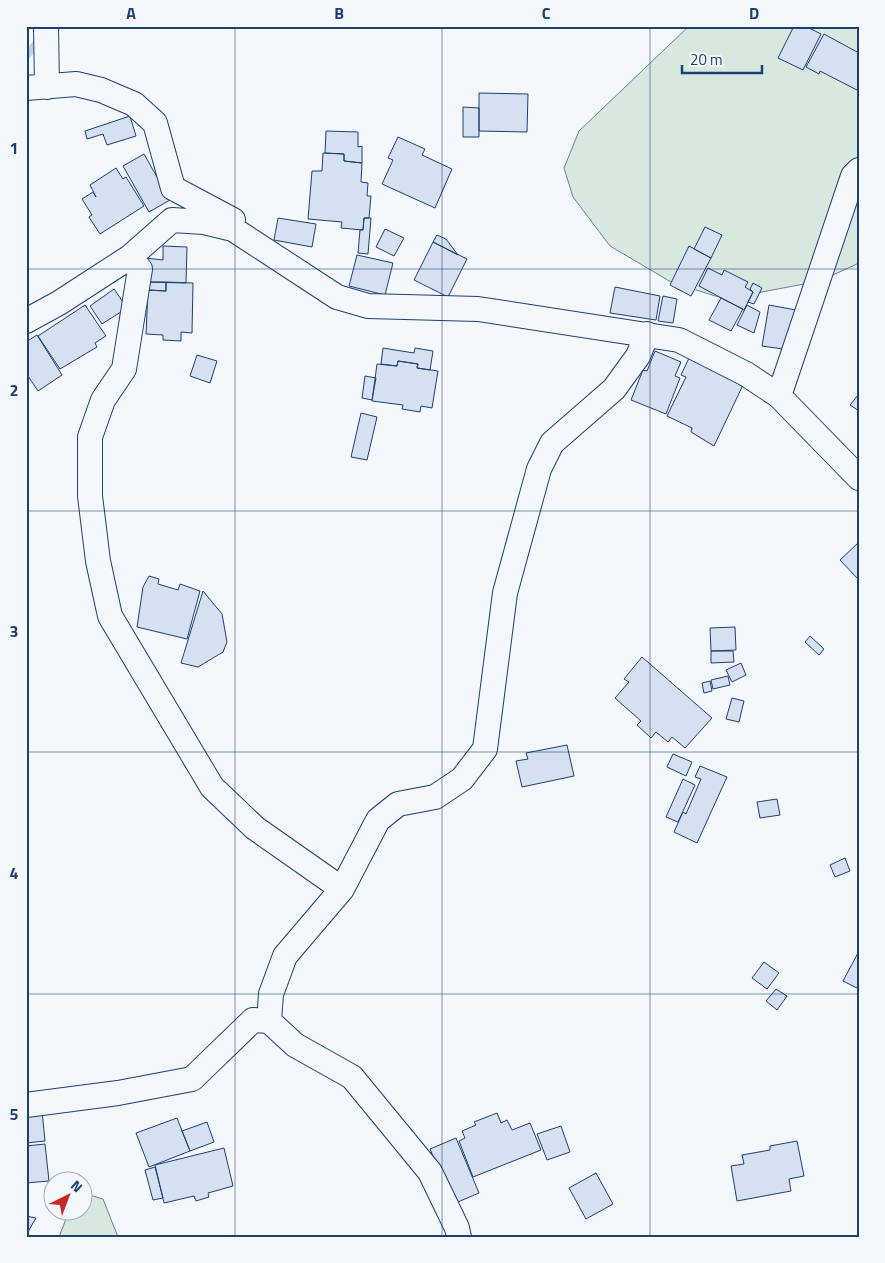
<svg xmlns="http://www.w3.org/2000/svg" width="885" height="1263" font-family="'Titillium Web',sans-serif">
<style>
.green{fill:#d7e8df;stroke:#687fa3}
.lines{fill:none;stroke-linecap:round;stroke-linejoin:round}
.stream{stroke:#bed0e5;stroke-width:8}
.building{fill:#d5e0f0;stroke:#1d3f73}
.minor-casing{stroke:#1d3f73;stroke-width:26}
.minor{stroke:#f4f7fb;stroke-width:24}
.grid{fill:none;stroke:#1d3f73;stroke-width:1;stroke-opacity:0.55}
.neatline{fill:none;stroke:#1d3f73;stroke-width:2}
.grid-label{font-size:16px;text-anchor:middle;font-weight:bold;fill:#1d3f73}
</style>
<rect width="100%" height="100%" fill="#f4f7fb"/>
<path class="green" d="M 689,26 L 859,26 L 859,263 L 820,281 L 725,299 L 671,282 L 610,246 L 573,197 L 564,168 L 579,131 Z
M 83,1193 L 103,1199 L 118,1237 L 59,1237 L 69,1211 L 82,1210 Z"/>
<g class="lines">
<path class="stream" d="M 26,56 L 41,38"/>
</g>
<path class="building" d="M 794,26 L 805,26 L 821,34 L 803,70 L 778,58 Z
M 824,34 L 859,53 L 859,86 L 857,90 L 820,71 L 819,74 L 806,67 Z
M 479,93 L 528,94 L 527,132 L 479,131 Z
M 463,107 L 479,108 L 479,137 L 463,137 Z
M 130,116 L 136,136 L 107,145 L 103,134 L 87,139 L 85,131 Z
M 326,131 L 358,132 L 358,147 L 362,146 L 362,163 L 344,161 L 344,154 L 325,153 Z
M 398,137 L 425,149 L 422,155 L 452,169 L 435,208 L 382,184 L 393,160 L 388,158 Z
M 323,153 L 344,154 L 344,161 L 362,163 L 361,182 L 368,183 L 367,196 L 371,196 L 369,218 L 364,218 L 363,230 L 341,228 L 342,222 L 308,219 L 312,171 L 322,171 Z
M 144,154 L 170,200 L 149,212 L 123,166 Z
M 116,168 L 123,179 L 126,177 L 144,206 L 100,234 L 89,217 L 92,215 L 82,199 L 93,192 L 96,197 L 90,185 Z
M 278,218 L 316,224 L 312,247 L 274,240 Z
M 364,218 L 371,218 L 368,254 L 358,253 L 360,230 L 363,230 Z
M 705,227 L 722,235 L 711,258 L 694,249 Z
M 385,229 L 404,238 L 394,256 L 376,247 Z
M 437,235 L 446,239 L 458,255 L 433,242 Z
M 433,242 L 467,259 L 448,297 L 414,280 Z
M 163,246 L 187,247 L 186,283 L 146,282 L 146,258 L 163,260 Z
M 689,246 L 711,258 L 691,296 L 670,285 Z
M 357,255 L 393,263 L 385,295 L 349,286 Z
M 708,268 L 722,275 L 724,270 L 748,282 L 745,287 L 753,292 L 744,310 L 699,286 Z
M 148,282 L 166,282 L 166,291 L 148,290 Z
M 166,282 L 193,283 L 192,333 L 181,332 L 181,341 L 163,340 L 163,335 L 146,334 L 148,290 L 166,291 Z
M 753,283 L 762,288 L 754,304 L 748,302 L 753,292 L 750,289 Z
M 615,287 L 660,296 L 656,320 L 610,313 Z
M 114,289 L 127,308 L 102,324 L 90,306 Z
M 663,296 L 677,299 L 673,323 L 658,321 Z
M 721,298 L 743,309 L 731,331 L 709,320 Z
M 85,305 L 106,336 L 95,343 L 97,347 L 60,369 L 38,336 Z
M 747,305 L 760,312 L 754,333 L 737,325 Z
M 769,305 L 796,310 L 790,350 L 762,346 Z
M 37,335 L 62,375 L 38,391 L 26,373 L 26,342 Z
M 383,348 L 414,353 L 415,348 L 433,351 L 430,370 L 417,368 L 418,364 L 398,361 L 397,366 L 381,364 Z
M 655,351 L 681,362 L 675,376 L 680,378 L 666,414 L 631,400 L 643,370 L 647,371 Z
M 197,355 L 217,361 L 210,383 L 190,376 Z
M 689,358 L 743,385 L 714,446 L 691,432 L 692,428 L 667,416 L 686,377 L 681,375 Z
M 398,361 L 418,364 L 417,368 L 438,371 L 432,408 L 421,406 L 420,412 L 402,409 L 403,405 L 372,401 L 377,364 L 397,366 Z
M 365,376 L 376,378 L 372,400 L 362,398 Z
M 859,394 L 859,411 L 850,405 Z
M 361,413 L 377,417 L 367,460 L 351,457 Z
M 859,542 L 859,578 L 858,579 L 840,560 Z
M 149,576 L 159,579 L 158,584 L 178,590 L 180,584 L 200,591 L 187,639 L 137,627 L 143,587 Z
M 203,591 L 222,614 L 227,642 L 223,652 L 198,667 L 181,663 Z
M 735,627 L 736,650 L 711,651 L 710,628 Z
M 810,636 L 824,649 L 819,655 L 805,642 Z
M 711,651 L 733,651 L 734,662 L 711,663 Z
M 642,657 L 712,718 L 685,748 L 672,737 L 668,742 L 656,732 L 651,738 L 637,725 L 641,721 L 615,698 L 629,682 L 624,679 Z
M 741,663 L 746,675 L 732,682 L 726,670 Z
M 728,676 L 730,685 L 713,689 L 711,680 Z
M 710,681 L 712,691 L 704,693 L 702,683 Z
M 732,698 L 744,701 L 739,722 L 726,719 Z
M 567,745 L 574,776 L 522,787 L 516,761 L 528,759 L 526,753 Z
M 673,754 L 692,762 L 686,776 L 667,767 Z
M 700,766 L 727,777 L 697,843 L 674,832 L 683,812 L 686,814 L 701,779 L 695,777 Z
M 683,779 L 695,785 L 678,822 L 666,817 Z
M 777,799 L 780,815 L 760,818 L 757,802 Z
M 845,858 L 850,871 L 835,877 L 830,865 Z
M 859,951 L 859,989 L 843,981 Z
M 764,962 L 779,973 L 767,989 L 752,978 Z
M 776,989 L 787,996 L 777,1010 L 766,1001 Z
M 42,1111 L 45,1141 L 26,1143 L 26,1113 Z
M 497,1113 L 501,1123 L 507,1120 L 512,1130 L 530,1123 L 541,1150 L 473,1177 L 459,1141 L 465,1138 L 462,1131 L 476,1125 L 474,1122 Z
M 177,1118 L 190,1151 L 149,1167 L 136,1133 Z
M 207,1122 L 214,1142 L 190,1151 L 182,1131 Z
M 561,1126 L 570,1152 L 547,1160 L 537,1134 Z
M 456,1138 L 479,1193 L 453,1204 L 430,1149 Z
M 797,1141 L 804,1176 L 789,1179 L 791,1191 L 737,1201 L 731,1166 L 744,1164 L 742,1155 L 770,1150 L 770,1146 Z
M 45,1144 L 49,1181 L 26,1183 L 26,1146 Z
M 224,1148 L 233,1186 L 208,1193 L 209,1197 L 196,1201 L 194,1196 L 164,1203 L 155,1165 Z
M 155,1167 L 163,1198 L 153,1200 L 145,1170 Z
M 596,1173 L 613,1204 L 586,1219 L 569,1188 Z
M 26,1216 L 36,1218 L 26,1235 Z"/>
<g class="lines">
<defs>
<path id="minor" d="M 46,26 L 47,87
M 26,88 L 76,84 L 101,90 L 134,104 L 155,123 L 173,188 L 233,220
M 130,257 L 140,269 L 124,369 L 103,400 L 90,437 L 90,496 L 98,561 L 110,616 L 212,787 L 255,828 L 342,889
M 26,321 L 59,303 L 130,257 L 172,220 L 204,222 L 233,229 L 337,297 L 368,306 L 478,309 L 679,340 L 746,374 L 779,396 L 859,478
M 779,396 L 853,176 L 859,170
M 26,1105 L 118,1093 L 192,1079 L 253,1020 L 269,1021
M 459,1237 L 457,1228 L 430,1172 L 352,1077 L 295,1045 L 269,1021 L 271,994 L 285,956 L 342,889 L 378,820 L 398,804 L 435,797 L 462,779 L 485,749 L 505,593 L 539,469 L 552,443 L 614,389 L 638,356 L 647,334"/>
</defs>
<use href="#minor" class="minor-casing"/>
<use href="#minor" class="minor"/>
</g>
<path class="grid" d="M 235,26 L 235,1237M 442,26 L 442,1237M 650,26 L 650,1237M 26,269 L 859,269M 26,511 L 859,511M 26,752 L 859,752M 26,994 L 859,994"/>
<rect width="885" height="1263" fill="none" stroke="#f4f7fb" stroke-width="55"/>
<g transform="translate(68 1196) rotate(42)"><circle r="24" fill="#f4f7fb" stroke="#9eadc5"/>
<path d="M0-4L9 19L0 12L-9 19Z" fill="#c62828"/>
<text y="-8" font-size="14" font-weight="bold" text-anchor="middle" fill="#1d3f73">N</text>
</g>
<path d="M682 65v8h80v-8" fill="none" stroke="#1d3f73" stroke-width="2.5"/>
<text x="690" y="65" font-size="15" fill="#1d3f73" stroke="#f4f7fb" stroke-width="4" paint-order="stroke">20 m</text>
<rect x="28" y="28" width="830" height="1208" class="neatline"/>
<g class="grid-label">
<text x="131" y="19">A</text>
<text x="339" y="19">B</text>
<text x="546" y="19">C</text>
<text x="754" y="19">D</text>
<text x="14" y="154">1</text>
<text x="14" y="396">2</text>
<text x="14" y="637">3</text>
<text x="14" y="879">4</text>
<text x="14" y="1120">5</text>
</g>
</svg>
